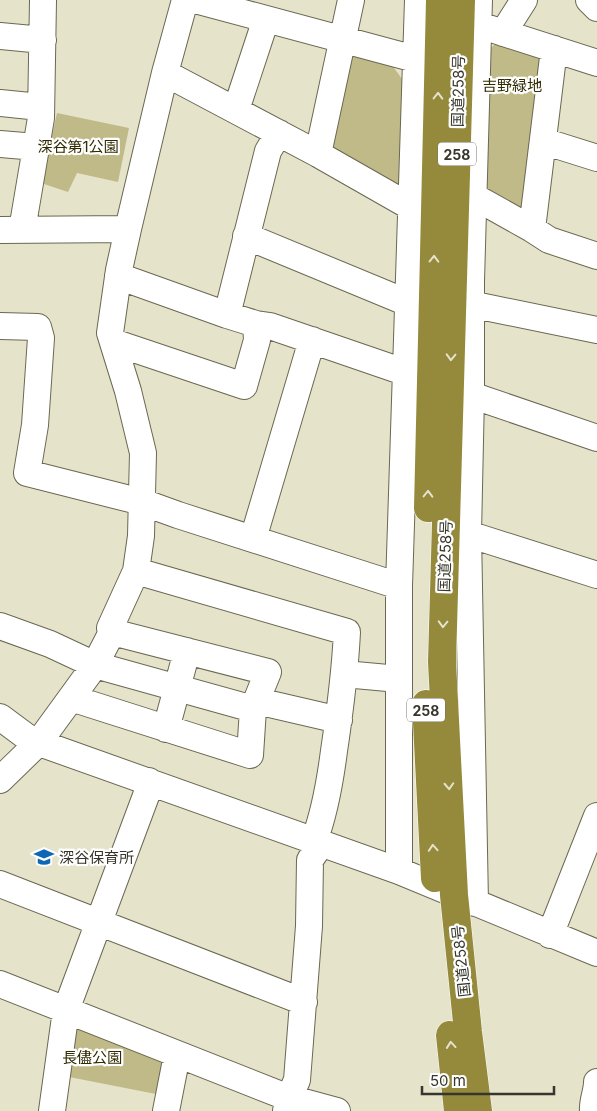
<svg xmlns="http://www.w3.org/2000/svg" width="597" height="1111" font-family="Inter,'Noto Sans JP',sans-serif">
<style>
.green{fill:#c0ba89}
.lines{fill:none;stroke-linecap:round;stroke-linejoin:round}
.minor-casing{stroke:#6a6852;stroke-width:28}
.highway-casing{stroke:#fff;stroke-width:29}
.minor{stroke:#fff;stroke-width:26}
.highway{stroke:#958a3b;stroke-width:28}
.oneway{stroke:#e4e2ce}
.labels{text-anchor:middle;dominant-baseline:central;stroke-width:4.5;stroke-linejoin:round;paint-order:stroke}
.shield{fill:#fff;stroke:#73726b;stroke-width:1}
.shield-label{font-size:14px;font-weight:bold;fill:#37362c}
.park-label{font-size:15px;fill:#302b00;stroke:#fff}
.street-label{font-size:15px;fill:#37362c;stroke:#fff}
.poi-label{font-size:15px;fill:#37362c;stroke:#fff;text-anchor:start}
</style>
<rect width="100%" height="100%" fill="#e6e3cb"/>
<path class="green" d="M 502,38 L 537,52 L 543,62 L 526,205 L 517,211 L 490,195 L 483,182 L 485,53 Z
M 350,52 L 389,61 L 405,83 L 403,182 L 392,187 L 335,153 L 330,144 Z
M 57,113 L 129,128 L 118,182 L 77,173 L 68,192 L 41,183 Z
M 82,1027 L 160,1058 L 167,1067 L 161,1095 L 64,1076 L 69,1032 Z"/>
<g class="lines">
<defs>
<path id="minor" d="M 195,0 L 415,59
M 589,0 L 597,8
M 479,25 L 597,63
M 503,33 L 524,0
M 0,36 L 43,40
M 165,73 L 318,154 L 411,207
M 0,103 L 40,107
M 236,110 L 266,19
M 543,141 L 597,158
M 0,144 L 36,147
M 318,154 L 351,0
M 473,196 L 532,229 L 554,49
M 532,229 L 549,240 L 597,256
M 0,230 L 128,229
M 22,230 L 41,118 L 43,0
M 246,236 L 408,303
M 118,276 L 227,315 L 256,324 L 270,326 L 407,373
M 470,304 L 597,330
M 227,315 L 268,151 L 279,133
M 0,326 L 38,327 L 41,338 L 35,425 L 27,473 L 142,502 L 178,515 L 399,586
M 113,342 L 244,386 L 257,340 L 256,324
M 471,395 L 597,438
M 468,534 L 597,575
M 253,539 L 312,340
M 136,571 L 347,632 C 345,672 340,711 334,751 C 330,782 325,812 314,841
M 0,626 L 50,644 L 95,665 L 253,709
M 344,674 L 399,679
M 71,698 L 250,755 L 253,709 L 268,672 L 112,632
M 257,701 L 339,720
M 0,717 L 31,740 L 399,871 L 597,953
M 166,729 L 187,651
M 0,780 L 39,742 L 95,665 L 112,632 L 110,628 L 136,571 L 141,536 L 143,453 L 128,391 L 110,333 L 119,270 L 128,229 L 165,73 L 185,0
M 399,871 L 399,586 L 418,0
M 0,884 L 304,1002
M 475,903 L 468,534 L 471,395 L 471,281 L 479,0
M 550,935 L 597,816
M 0,984 L 289,1098 L 337,1111
M 52,1111 L 66,1010 L 147,793 L 149,781
M 166,1111 L 177,1055
M 286,1111 L 289,1098 L 297,1080 L 309,926 L 310,860 L 321,844
M 593,1111 C 592,1101 597,1092 597,1082"/>
<path id="highway" d="M 461,0 L 442,662 L 454,895 L 468,1032 L 478,1111
M 428,508 L 440,0
M 426,704 L 435,878
M 450,1035 L 458,1111"/>
</defs>
<use href="#minor" class="minor-casing"/>
<use href="#highway" class="highway-casing"/>
<use href="#minor" class="minor"/>
<use href="#highway" class="highway"/>
</g>
<defs><path id="oneway-chevron" d="M-2-3.5L2.5 0L-2 3.5" fill="none" stroke-width="1.6" stroke-linecap="round" stroke-linejoin="round" transform="scale(1.25)"/></defs>
<g class="oneway">
<use href="#oneway-chevron" transform="translate(438 96) rotate(-89)"/>
<use href="#oneway-chevron" transform="translate(434 259) rotate(-89)"/>
<use href="#oneway-chevron" transform="translate(451 357) rotate(92)"/>
<use href="#oneway-chevron" transform="translate(428 494) rotate(-89)"/>
<use href="#oneway-chevron" transform="translate(443 624) rotate(92)"/>
<use href="#oneway-chevron" transform="translate(449 786) rotate(87)"/>
<use href="#oneway-chevron" transform="translate(433 848) rotate(-94)"/>
<use href="#oneway-chevron" transform="translate(451 1045) rotate(-95)"/>
</g>
<defs>
<symbol id="school-bare" viewBox="-9 -9 18 18"><path d="M0-5L7-2L0 1L-7-2ZM-4 1L0 2.5L4 1V4Q0 6-4 4Z" fill="#0e67b4" stroke="#fff" stroke-width="2.5" paint-order="stroke"/></symbol>
</defs>
<g fill-rule="evenodd">
<use href="#school-bare" x="30" y="843" width="28" height="28"/>
</g>
<g class="labels">
<g class="shield">
<rect x="438" y="142.5" width="38" height="23" rx="4"/>
<rect x="407" y="698.5" width="38" height="23" rx="4"/>
</g>
<g class="shield-label">
<text x="457" y="154">258</text>
<text x="426" y="710">258</text>
</g>
<g class="park-label">
<text x="512" y="85">吉野緑地</text>
<text x="78" y="146">深谷第1公園</text>
<text x="92" y="1057">長儘公園</text>
</g>
<g class="street-label">
<text transform="translate(458 91) rotate(-89)">国道258号</text>
<text transform="translate(445 556) rotate(-88)">国道258号</text>
<text transform="translate(461 961) rotate(-96)">国道258号</text>
</g>
<g class="poi-label">
<text x="59" y="857">深谷保育所</text>
</g>
</g>
<path d="M422 1086v8h132v-8" fill="none" stroke="#37362c" stroke-width="2.5"/>
<text x="430" y="1086" font-size="15" fill="#37362c" stroke="#ffffff" stroke-width="4" paint-order="stroke">50 m</text>
</svg>
